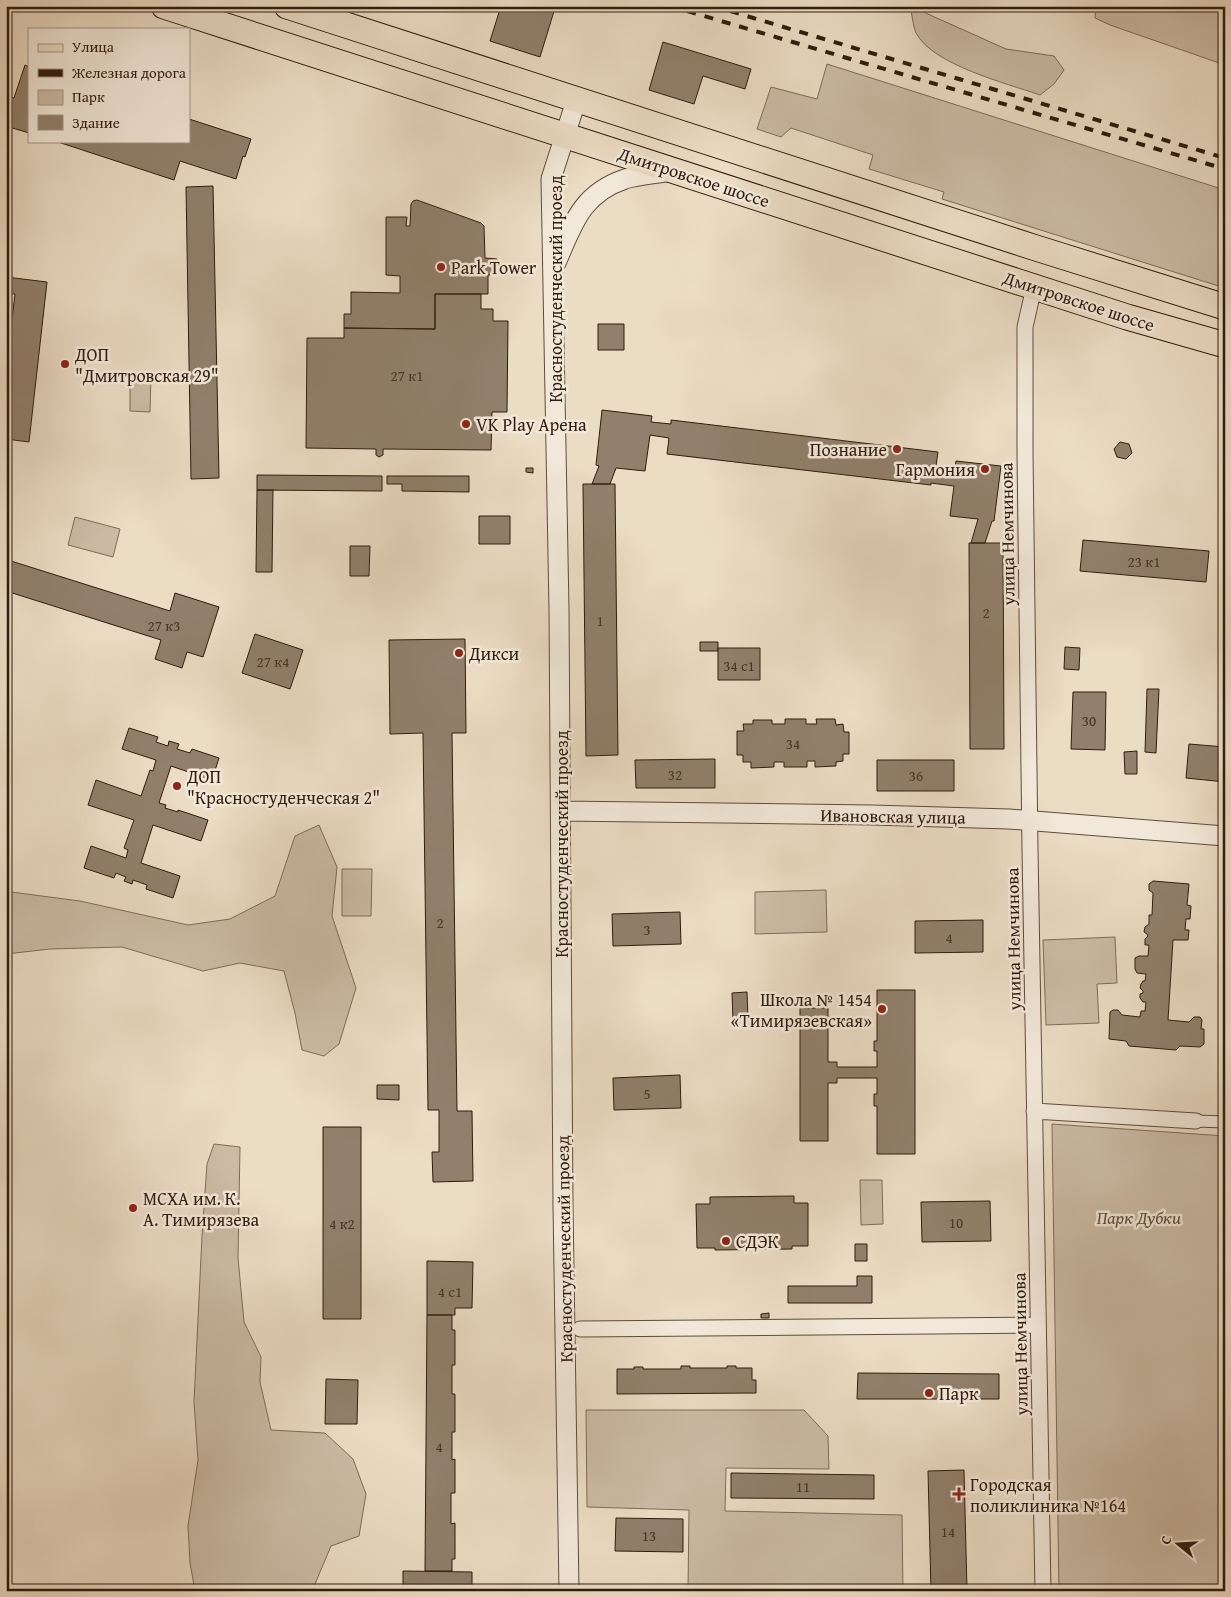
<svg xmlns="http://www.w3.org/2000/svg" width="1231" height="1597" font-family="'Gentium Book Plus',serif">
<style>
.green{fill:#cbbba5;stroke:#7e6c59}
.building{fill:#91806c;stroke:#301c0d}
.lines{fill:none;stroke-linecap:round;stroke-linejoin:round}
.pedestrian-casing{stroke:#5f4c3b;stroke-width:13}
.minor-casing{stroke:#5f4c3b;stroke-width:17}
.tertiary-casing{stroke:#5f4c3b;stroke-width:21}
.primary-casing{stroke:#301c0d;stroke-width:27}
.pedestrian{stroke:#f2e8d9;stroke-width:11}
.minor{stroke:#f2e8d9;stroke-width:15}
.tertiary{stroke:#f2e8d9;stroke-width:19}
.primary{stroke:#ebdcc4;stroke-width:25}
.rail{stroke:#301c0d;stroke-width:4;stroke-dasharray:9 9;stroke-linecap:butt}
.poi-dot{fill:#8f2418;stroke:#f2e8d9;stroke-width:2}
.labels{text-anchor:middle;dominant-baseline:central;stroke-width:5;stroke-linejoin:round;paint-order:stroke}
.number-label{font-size:15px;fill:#483525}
.street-label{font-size:18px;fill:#301c0d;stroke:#f2e8d9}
.poi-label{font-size:18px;fill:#301c0d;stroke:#f2e8d9;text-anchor:start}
.park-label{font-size:18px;font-style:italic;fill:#5e4c3b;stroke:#f2e8d9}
</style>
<rect width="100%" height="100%" fill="#ebdcc4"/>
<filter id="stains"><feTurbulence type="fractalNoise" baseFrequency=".004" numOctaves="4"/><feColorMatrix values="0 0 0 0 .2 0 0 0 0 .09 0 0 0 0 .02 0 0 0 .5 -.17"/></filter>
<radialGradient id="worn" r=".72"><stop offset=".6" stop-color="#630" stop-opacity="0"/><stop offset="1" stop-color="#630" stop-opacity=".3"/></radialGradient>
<path class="green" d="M 910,6 L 1006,49 L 1054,56 L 1064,70 L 1054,84 L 1040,95 C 1006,83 933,65 916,33 C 913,26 912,14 910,6 Z
M 1096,6 L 1171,6 L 1192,11 L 1199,6 L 1217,6 L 1220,14 L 1225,20 L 1225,65 L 1110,25 L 1095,18 Z
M 827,64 L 1225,190 L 1225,288 L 942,199 L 944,192 L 869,169 L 873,155 L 791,128 L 781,137 L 757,129 L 771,87 L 817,99 Z
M 130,375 L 151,375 L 150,412 L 130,411 Z
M 75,517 L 120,529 L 113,557 L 68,545 Z
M 319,825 L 337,867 L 332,916 L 356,988 L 339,1044 L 324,1056 L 302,1050 L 295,1013 L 284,971 L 240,963 L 203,971 L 122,947 L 50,949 L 6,954 L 6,896 L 11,892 L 80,901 L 188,925 L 230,919 L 275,896 L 295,836 Z
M 342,869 L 372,869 L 371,916 L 342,916 Z
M 826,890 L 827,932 L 755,934 L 755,892 Z
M 1115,937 L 1117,983 L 1097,984 L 1099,1023 L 1046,1025 L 1043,940 Z
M 1052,1124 L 1225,1136 L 1225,1591 L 1059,1591 Z
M 214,1144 L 240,1147 L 238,1258 L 244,1322 L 261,1357 L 260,1382 L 271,1430 L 325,1433 L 353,1459 L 366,1494 L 359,1536 L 331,1546 L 312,1591 L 195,1591 L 190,1563 L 188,1526 L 198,1460 L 194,1402 L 202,1236 L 207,1164 Z
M 860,1180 L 882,1180 L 883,1224 L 861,1225 Z
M 586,1410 L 804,1410 L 828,1436 L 829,1469 L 726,1468 L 725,1511 L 902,1515 L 903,1591 L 688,1591 L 689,1510 L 587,1507 Z"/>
<path class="building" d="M 501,6 L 549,6 L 555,8 L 540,57 L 490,41 Z
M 663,42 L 751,69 L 745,89 L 703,76 L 694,104 L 649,90 Z
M 25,65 L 29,67 L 29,133 L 6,126 L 6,96 L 14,98 Z
M 189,119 L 251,139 L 245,157 L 243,156 L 236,179 L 180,161 L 174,180 L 55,141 L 189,141 Z
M 213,186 L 219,478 L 191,479 L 186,187 Z
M 417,200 L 481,223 L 484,226 L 485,258 L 497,259 L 496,275 L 488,275 L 488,294 L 435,294 L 435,329 L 344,328 L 344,314 L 351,314 L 351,292 L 400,293 L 400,276 L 386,275 L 386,217 L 407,217 L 406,226 L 410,226 L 411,204 L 413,201 Z
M 6,277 L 47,282 L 29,442 L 6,439 L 6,368 L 15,294 L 6,293 Z
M 435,294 L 481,294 L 481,309 L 493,309 L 493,321 L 508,321 L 507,412 L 492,412 L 491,450 L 383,449 L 383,455 L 379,457 L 376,455 L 376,449 L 306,448 L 307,338 L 344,338 L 344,328 L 435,329 Z
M 598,324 L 624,324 L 624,350 L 598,350 Z
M 602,410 L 652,416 L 651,422 L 671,424 L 671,420 L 938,452 L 936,466 L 955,468 L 956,461 L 1001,466 L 994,521 L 992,521 L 985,543 L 971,543 L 978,519 L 950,516 L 954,486 L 931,483 L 931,485 L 667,454 L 669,438 L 650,435 L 645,471 L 616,468 L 610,484 L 592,484 L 599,466 L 596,465 Z
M 1120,442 L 1129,444 L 1132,453 L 1126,459 L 1117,457 L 1114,449 Z
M 526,468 L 533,468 L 533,473 L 526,472 Z
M 257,475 L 382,476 L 382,491 L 257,490 Z
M 387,476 L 469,476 L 469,492 L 402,491 L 402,484 L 387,484 Z
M 583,484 L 615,484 L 618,755 L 586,756 Z
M 257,490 L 273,490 L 272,572 L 256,572 Z
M 479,516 L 510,516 L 510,544 L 479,544 Z
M 1083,540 L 1209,551 L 1206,582 L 1080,571 Z
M 969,543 L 1003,543 L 1004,749 L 970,749 Z
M 350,546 L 370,546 L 369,576 L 350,576 Z
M 11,561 L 170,611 L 175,593 L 219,607 L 203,657 L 187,652 L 182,668 L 155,659 L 161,640 L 6,591 L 6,577 Z
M 255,634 L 303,650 L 290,689 L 242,673 Z
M 465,639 L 466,733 L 452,733 L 457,1111 L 472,1111 L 473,1181 L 433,1182 L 432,1152 L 439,1152 L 439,1110 L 428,1110 L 423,733 L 390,734 L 389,640 Z
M 700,642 L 718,642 L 718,651 L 700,651 Z
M 1065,647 L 1080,648 L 1079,670 L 1064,669 Z
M 718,648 L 760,648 L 760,680 L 718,680 Z
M 1147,689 L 1159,689 L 1156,753 L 1145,752 Z
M 1073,692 L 1106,692 L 1105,750 L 1071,749 Z
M 785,719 L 806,719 L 806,724 L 817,724 L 816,719 L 835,719 L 836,725 L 843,724 L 844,732 L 849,732 L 849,754 L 843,754 L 843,761 L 836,762 L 836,766 L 815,767 L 815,761 L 807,761 L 807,767 L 784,767 L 784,762 L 774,762 L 774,767 L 751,768 L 751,762 L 743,762 L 743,755 L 737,755 L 737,731 L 744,731 L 743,724 L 753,724 L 753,720 L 772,720 L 772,724 L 785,724 Z
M 129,728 L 158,737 L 156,742 L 168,746 L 169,741 L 179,744 L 177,749 L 190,753 L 192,749 L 219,758 L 212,780 L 171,766 L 159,803 L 166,805 L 165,808 L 178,812 L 178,810 L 208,820 L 201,841 L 153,825 L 141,863 L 180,876 L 173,898 L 146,889 L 147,885 L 133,880 L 132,884 L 124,881 L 126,877 L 116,873 L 114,878 L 84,868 L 91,846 L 126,858 L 128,850 L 124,848 L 134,820 L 88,805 L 96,780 L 141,796 L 150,770 L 153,771 L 156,760 L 122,749 Z
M 1189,744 L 1225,747 L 1225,782 L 1186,778 Z
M 1137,751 L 1137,774 L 1125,774 L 1124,752 Z
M 715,759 L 715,788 L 636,788 L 635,760 Z
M 877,760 L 954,760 L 954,791 L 877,791 Z
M 1153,881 L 1189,884 L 1187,905 L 1191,906 L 1190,919 L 1186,919 L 1185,930 L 1189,930 L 1188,940 L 1173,940 L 1168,1020 L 1189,1022 L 1194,1017 L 1200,1017 L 1202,1020 L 1201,1029 L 1204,1029 L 1204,1044 L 1200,1047 L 1180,1046 L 1176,1050 L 1129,1046 L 1126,1041 L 1109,1039 L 1110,1012 L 1113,1010 L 1118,1010 L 1122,1015 L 1140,1017 L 1141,1011 L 1145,1011 L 1146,1002 L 1143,1002 L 1140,998 L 1140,994 L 1143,993 L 1143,991 L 1140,988 L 1141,984 L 1143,981 L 1145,981 L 1146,974 L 1137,973 L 1135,969 L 1135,958 L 1139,956 L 1148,956 L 1149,945 L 1145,945 L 1145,939 L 1148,936 L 1147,934 L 1144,932 L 1145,927 L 1149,924 L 1149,915 L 1152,915 L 1153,893 L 1149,890 L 1149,884 Z
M 680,912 L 681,944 L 613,946 L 612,914 Z
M 983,920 L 983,952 L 915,953 L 915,921 Z
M 877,990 L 915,990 L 915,1154 L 877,1154 L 877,1106 L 874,1106 L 874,1094 L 877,1094 L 877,1078 L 837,1078 L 837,1083 L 828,1083 L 828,1141 L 800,1141 L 800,1008 L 828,1008 L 828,1062 L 837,1062 L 837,1067 L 877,1067 L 877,1051 L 874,1051 L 874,1041 L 877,1041 Z
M 747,992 L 748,1019 L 733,1020 L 732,993 Z
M 680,1075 L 681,1108 L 614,1110 L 613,1078 Z
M 377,1085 L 399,1085 L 399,1100 L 377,1099 Z
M 323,1127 L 361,1127 L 361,1319 L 323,1319 Z
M 794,1196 L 794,1203 L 808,1203 L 808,1246 L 792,1246 L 792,1249 L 715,1250 L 715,1248 L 697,1248 L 696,1204 L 710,1204 L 710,1197 Z
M 990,1201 L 991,1241 L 922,1242 L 921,1202 Z
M 855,1244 L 867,1244 L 867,1261 L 855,1261 Z
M 427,1261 L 473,1262 L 472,1308 L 455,1308 L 455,1315 L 427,1315 Z
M 857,1276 L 872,1276 L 872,1303 L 788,1303 L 788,1286 L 857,1286 Z
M 769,1313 L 769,1318 L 761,1318 L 761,1314 Z
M 427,1315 L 452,1315 L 452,1330 L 455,1330 L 455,1365 L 452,1365 L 452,1394 L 455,1394 L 455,1432 L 452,1432 L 452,1460 L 455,1459 L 455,1493 L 451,1493 L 451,1524 L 455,1523 L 455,1559 L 452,1559 L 452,1571 L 425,1571 Z
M 681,1366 L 690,1366 L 690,1368 L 727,1368 L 727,1366 L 736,1366 L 736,1368 L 752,1368 L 752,1380 L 756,1380 L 756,1393 L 617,1394 L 617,1369 L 634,1369 L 634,1367 L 643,1367 L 643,1369 L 681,1369 Z
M 858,1373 L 999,1374 L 999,1399 L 857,1399 Z
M 326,1379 L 358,1380 L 357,1424 L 325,1424 Z
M 964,1470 L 967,1591 L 931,1591 L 928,1471 Z
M 731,1473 L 874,1475 L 874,1499 L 731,1498 Z
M 616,1518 L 683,1519 L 683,1552 L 615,1551 Z
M 403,1571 L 472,1572 L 472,1591 L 403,1591 Z"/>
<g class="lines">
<defs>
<path id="pedestrian" d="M 1196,1121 L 1225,1122"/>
<path id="minor" d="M 1034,287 L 1025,327 L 1025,452 L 1030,849 L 1043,1591
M 1034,1111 L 1196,1121
M 580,1329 L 1038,1325"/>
<path id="tertiary" d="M 556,263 C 573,224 581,194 625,179 C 639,175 656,174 671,171
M 561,811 L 872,815 L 1009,819 L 1225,836
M 569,1591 L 563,1205 L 559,610 L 551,179 L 576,101"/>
<path id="primary" d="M 164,6 L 1127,317 L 1225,345
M 287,6 L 1036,248 L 1225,307"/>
</defs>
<use href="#pedestrian" class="pedestrian-casing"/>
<use href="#minor" class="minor-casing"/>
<use href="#tertiary" class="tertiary-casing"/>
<use href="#primary" class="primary-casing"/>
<use href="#pedestrian" class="pedestrian"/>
<use href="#minor" class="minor"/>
<use href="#tertiary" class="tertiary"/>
<use href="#primary" class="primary"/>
<path class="rail" d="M 670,6 L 1225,169
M 713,6 L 1225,158"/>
</g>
<g class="poi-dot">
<circle cx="441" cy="267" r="5"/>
<circle cx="65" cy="364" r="5"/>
<circle cx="466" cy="424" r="5"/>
<circle cx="897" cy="449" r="5"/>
<circle cx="985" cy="469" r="5"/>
<circle cx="459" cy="653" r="5"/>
<circle cx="177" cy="786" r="5"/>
<circle cx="882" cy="1009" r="5"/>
<circle cx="133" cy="1208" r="5"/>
<circle cx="726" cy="1241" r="5"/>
<circle cx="929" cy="1393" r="5"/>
<path d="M956.5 1486.5h5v5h5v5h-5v5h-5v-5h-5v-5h5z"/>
</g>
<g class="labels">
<g class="number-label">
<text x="407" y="375">27 к1</text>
<text x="1144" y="561">23 к1</text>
<text x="986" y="612">2</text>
<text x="600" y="620">1</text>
<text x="164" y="625">27 к3</text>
<text x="273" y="661">27 к4</text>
<text x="739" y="665">34 с1</text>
<text x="1089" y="720">30</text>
<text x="793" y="743">34</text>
<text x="675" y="774">32</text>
<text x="916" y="775">36</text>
<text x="440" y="922">2</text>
<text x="647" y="929">3</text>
<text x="949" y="937">4</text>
<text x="647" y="1093">5</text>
<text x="956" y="1222">10</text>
<text x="342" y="1223">4 к2</text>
<text x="450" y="1291">4 с1</text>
<text x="439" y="1446">4</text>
<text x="803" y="1486">11</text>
<text x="948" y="1531">14</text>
<text x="649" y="1535">13</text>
</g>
<g class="street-label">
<text transform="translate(694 177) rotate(18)">Дмитровское шоссе</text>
<text transform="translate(555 289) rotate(-90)">Красностуденческий проезд</text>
<text transform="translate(1079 301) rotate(18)">Дмитровское шоссе</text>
<text transform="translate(1007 534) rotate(-91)">улица Немчинова</text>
<text transform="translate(893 816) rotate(1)">Ивановская улица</text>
<text transform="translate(561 844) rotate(-90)">Красностуденческий проезд</text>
<text transform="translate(1013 939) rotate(-91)">улица Немчинова</text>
<text transform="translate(564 1249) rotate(-91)">Красностуденческий проезд</text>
<text transform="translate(1020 1344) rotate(-91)">улица Немчинова</text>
</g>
<g class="poi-label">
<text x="451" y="267">Park Tower</text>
<text x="75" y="354">ДОП<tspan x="75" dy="21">"Дмитровская 29"</tspan></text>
<text x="476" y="424">VK Play Арена</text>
<text x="887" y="449" text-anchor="end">Познание</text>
<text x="975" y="469" text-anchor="end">Гармония</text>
<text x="469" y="653">Дикси</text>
<text x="187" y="776">ДОП<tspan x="187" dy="21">"Красностуденческая 2"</tspan></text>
<text x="872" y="999" text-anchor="end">Школа № 1454<tspan x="872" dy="21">«Тимирязевская»</tspan></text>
<text x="143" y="1198">МСХА им. К.<tspan x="143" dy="21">А. Тимирязева</tspan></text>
<text x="736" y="1241">СДЭК</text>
<text x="939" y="1393">Парк</text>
<text x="970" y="1484">Городская<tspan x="970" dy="21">поликлиника №164</tspan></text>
</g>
<g class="park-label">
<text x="1139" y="1217">Парк Дубки</text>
</g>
</g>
<rect width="1231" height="1597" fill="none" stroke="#ebdcc4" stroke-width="25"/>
<rect x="8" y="8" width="1216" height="1582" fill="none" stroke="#301c0d" stroke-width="2.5"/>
<rect x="12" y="12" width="1206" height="1572" fill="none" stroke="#301c0d"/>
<rect x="28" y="28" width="162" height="115" fill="#f2e8d9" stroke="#a49687"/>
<rect x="38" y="44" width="25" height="8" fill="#ebdcc4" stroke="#a49687"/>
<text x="72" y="52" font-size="15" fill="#301c0d">Улица</text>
<rect x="38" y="69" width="25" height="8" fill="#301c0d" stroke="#a49687"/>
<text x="72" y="78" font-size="15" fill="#301c0d">Железная дорога</text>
<rect x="38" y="90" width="25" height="15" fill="#cbbba5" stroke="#a49687"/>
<text x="72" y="102" font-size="15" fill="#301c0d">Парк</text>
<rect x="38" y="115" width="25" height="15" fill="#91806c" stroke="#a49687"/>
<text x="72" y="128" font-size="15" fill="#301c0d">Здание</text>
<g transform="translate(1178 1544) rotate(288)" stroke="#f2e8d9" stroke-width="4" paint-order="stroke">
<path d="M0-4L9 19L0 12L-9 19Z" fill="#301c0d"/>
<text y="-8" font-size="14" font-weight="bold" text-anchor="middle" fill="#301c0d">С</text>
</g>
<rect width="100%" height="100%" filter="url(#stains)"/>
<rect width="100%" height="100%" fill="url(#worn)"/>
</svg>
